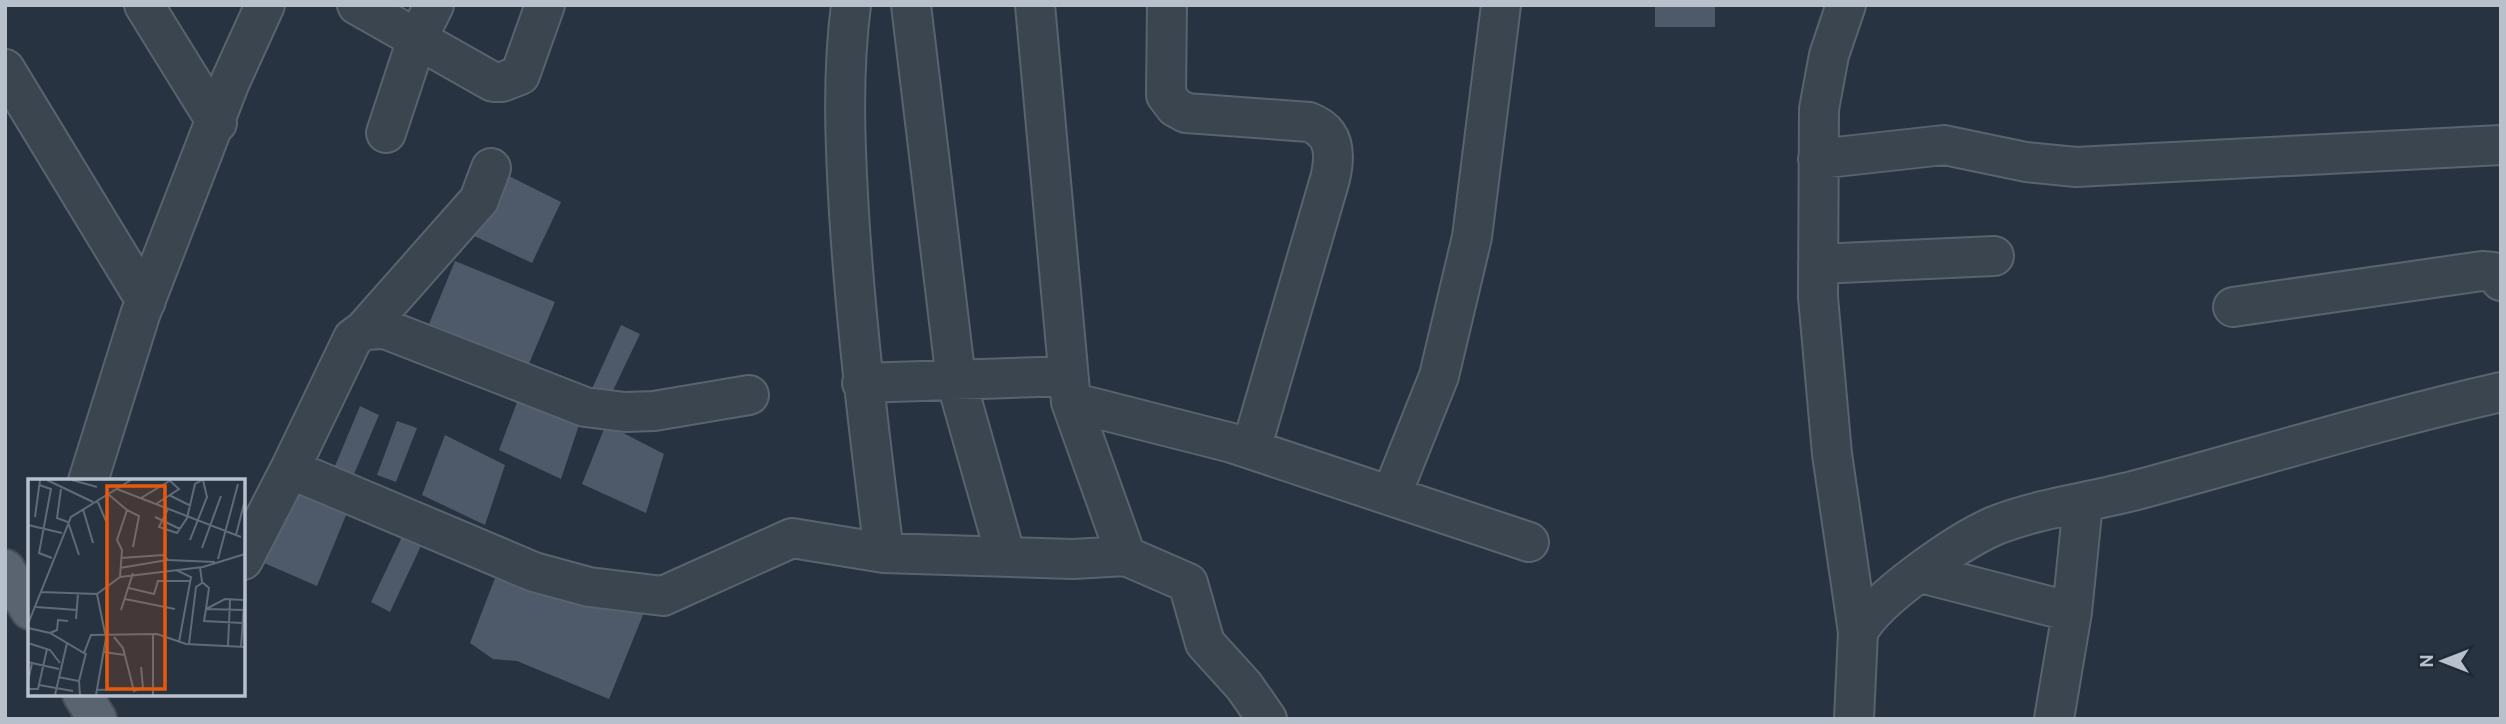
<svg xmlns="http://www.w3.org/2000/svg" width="2506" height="724" font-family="Overpass,sans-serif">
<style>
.building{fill:#4e5a69}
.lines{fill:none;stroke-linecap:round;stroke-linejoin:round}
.minor-casing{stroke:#59636e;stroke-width:42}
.major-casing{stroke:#454e5a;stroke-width:42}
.minor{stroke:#3b4550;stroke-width:38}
.major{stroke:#5a6470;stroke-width:38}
.inset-road{fill:none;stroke:#616b78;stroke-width:2}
.view{fill:#e8590c;fill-opacity:0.15;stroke:#e8590c;stroke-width:3.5}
.inset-edge{fill:none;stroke:#b8c0cb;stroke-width:3.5}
</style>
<rect width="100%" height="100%" fill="#273341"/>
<path class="building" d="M 1655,5 L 1715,5 L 1715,27 L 1655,27 Z
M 499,171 L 561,202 L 532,263 L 470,234 Z
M 455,261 L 555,302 L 528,366 L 429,324 Z
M 621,325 L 640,334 L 608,401 L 590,393 Z
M 522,389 L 581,419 L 561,479 L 499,450 Z
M 360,406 L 379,415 L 349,486 L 330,478 Z
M 397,421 L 417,428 L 396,482 L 377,475 Z
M 606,424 L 664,454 L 646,513 L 582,484 Z
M 445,435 L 505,465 L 485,525 L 422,495 Z
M 298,481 L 351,503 L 317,586 L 264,563 Z
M 409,522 L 428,531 L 390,612 L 371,602 Z
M 525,576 L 647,605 L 609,699 L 517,661 L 493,659 L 470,643 L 495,578 L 521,588 Z"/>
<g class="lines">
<defs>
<path id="minor" d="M 144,5 L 217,123
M 357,5 L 493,82 L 502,82 L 520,75 L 545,5
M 851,5 C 842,74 845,144 849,213 C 856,327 870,439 884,553
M 911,5 L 956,380 L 1006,557
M 1035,5 L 1071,402 L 1126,556
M 1167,5 L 1166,95 L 1175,107 L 1186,113 L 1309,122 C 1335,132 1336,154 1330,179 L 1251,449
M 1846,5 L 1829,55 L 1819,109 L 1818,297 L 1832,454 L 1858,632 L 1854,719
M 5,69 L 146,301
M 386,133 L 417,39 L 434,5
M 1818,159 L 1944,145 L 2026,162 L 2076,167 L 2501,145
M 1818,264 L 1994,256
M 2233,307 L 2482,271 L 2493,272 L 2501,281
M 364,330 L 479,200 L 491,168
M 862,383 L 1068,376
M 1071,402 L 1232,443 L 1529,542
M 290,469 L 353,338 L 364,330 L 385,329 L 585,407 L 625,412 L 654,411 L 749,395
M 88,481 L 140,315 L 230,82 L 265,5
M 1391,496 L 1439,376 L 1472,237 L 1501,5
M 243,560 L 290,469 L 534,572 L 589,587 L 663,596 L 792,538 L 884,553 L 1073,559 L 1126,556 L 1188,583 L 1205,643 L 1244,686 L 1267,719
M 1921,573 L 2072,612
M 1858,632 C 1876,598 1958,542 1994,526 C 2041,507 2099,501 2148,487 C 2266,455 2382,419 2501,392
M 2054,719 L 2072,612 L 2083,503"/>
<path id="major" d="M 5,569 L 30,610
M 82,694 L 97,719"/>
</defs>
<use href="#minor" class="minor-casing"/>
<use href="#major" class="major-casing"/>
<use href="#minor" class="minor"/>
<use href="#major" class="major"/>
</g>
<g transform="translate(28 479)">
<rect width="217" height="217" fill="#273341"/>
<path class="inset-road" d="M 19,1 L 65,23M 44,1 L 69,8M 11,6 L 23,10 L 11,74 L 24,79M 33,10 L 29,39 L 40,43 L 51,76M 89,10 L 213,58M 141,16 L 163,27M 113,19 L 143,1M 69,21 L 78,42M 128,25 L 151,10 L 141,1M 55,30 L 65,64M 140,30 L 131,48 L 149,54 L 159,39 L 167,5 L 174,1M 99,31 L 111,37 L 105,68M 7,38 L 12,1M 127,38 L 152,50M 0,46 L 34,54M 208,56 L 217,21M 162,61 L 179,18 L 175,1M 174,69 L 193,17M 93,79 L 135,76 L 140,81 L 187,83M 190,80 L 210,5M 172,88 L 174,103 L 181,109 L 178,130 L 217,131M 92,89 L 139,81M 148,91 L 163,98 L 151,163M 92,98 L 175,88 L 217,75M 101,109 L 126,115 L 130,102 L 162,102M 13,113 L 69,115 L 78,159 L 68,216M 69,115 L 92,98 L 94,71 L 89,61 L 99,31 L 80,15M 97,120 L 147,130M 8,128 L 49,131M 93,131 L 105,94M 48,140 L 50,115M 215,144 L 176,142 L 178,130 L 197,120 L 216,121M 0,145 L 43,38 L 103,1M 0,149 L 22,154 L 56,174 L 63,156 L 129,155 L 158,165 L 217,168M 22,154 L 29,151 L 30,141 L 40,142M 125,155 L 125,216M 86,158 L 95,169 L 106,212 L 115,209 L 113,188M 0,164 L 22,171 L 32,184M 161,165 L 168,108 L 174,104M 200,167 L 202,121M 213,168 L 217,111M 75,173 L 97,176M 0,183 L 4,184 L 0,203M 4,184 L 31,190M 30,198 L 51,202 L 52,216M 51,202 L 58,174M 11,206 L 45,212M 0,210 L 10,210 L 19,170M 68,211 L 100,210M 27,216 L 39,164"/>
<path class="view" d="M 79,7 L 137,7 L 137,210 L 79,210 Z"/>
<rect width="217" height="217" class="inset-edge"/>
</g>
<rect width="2506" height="724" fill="none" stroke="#b8c0cb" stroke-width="14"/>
<g transform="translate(2443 661) rotate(270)" stroke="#202a36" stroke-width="5" paint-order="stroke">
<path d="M0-5L12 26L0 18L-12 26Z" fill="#b8c0cb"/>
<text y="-10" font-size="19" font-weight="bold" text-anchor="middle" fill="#b8c0cb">N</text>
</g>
</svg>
